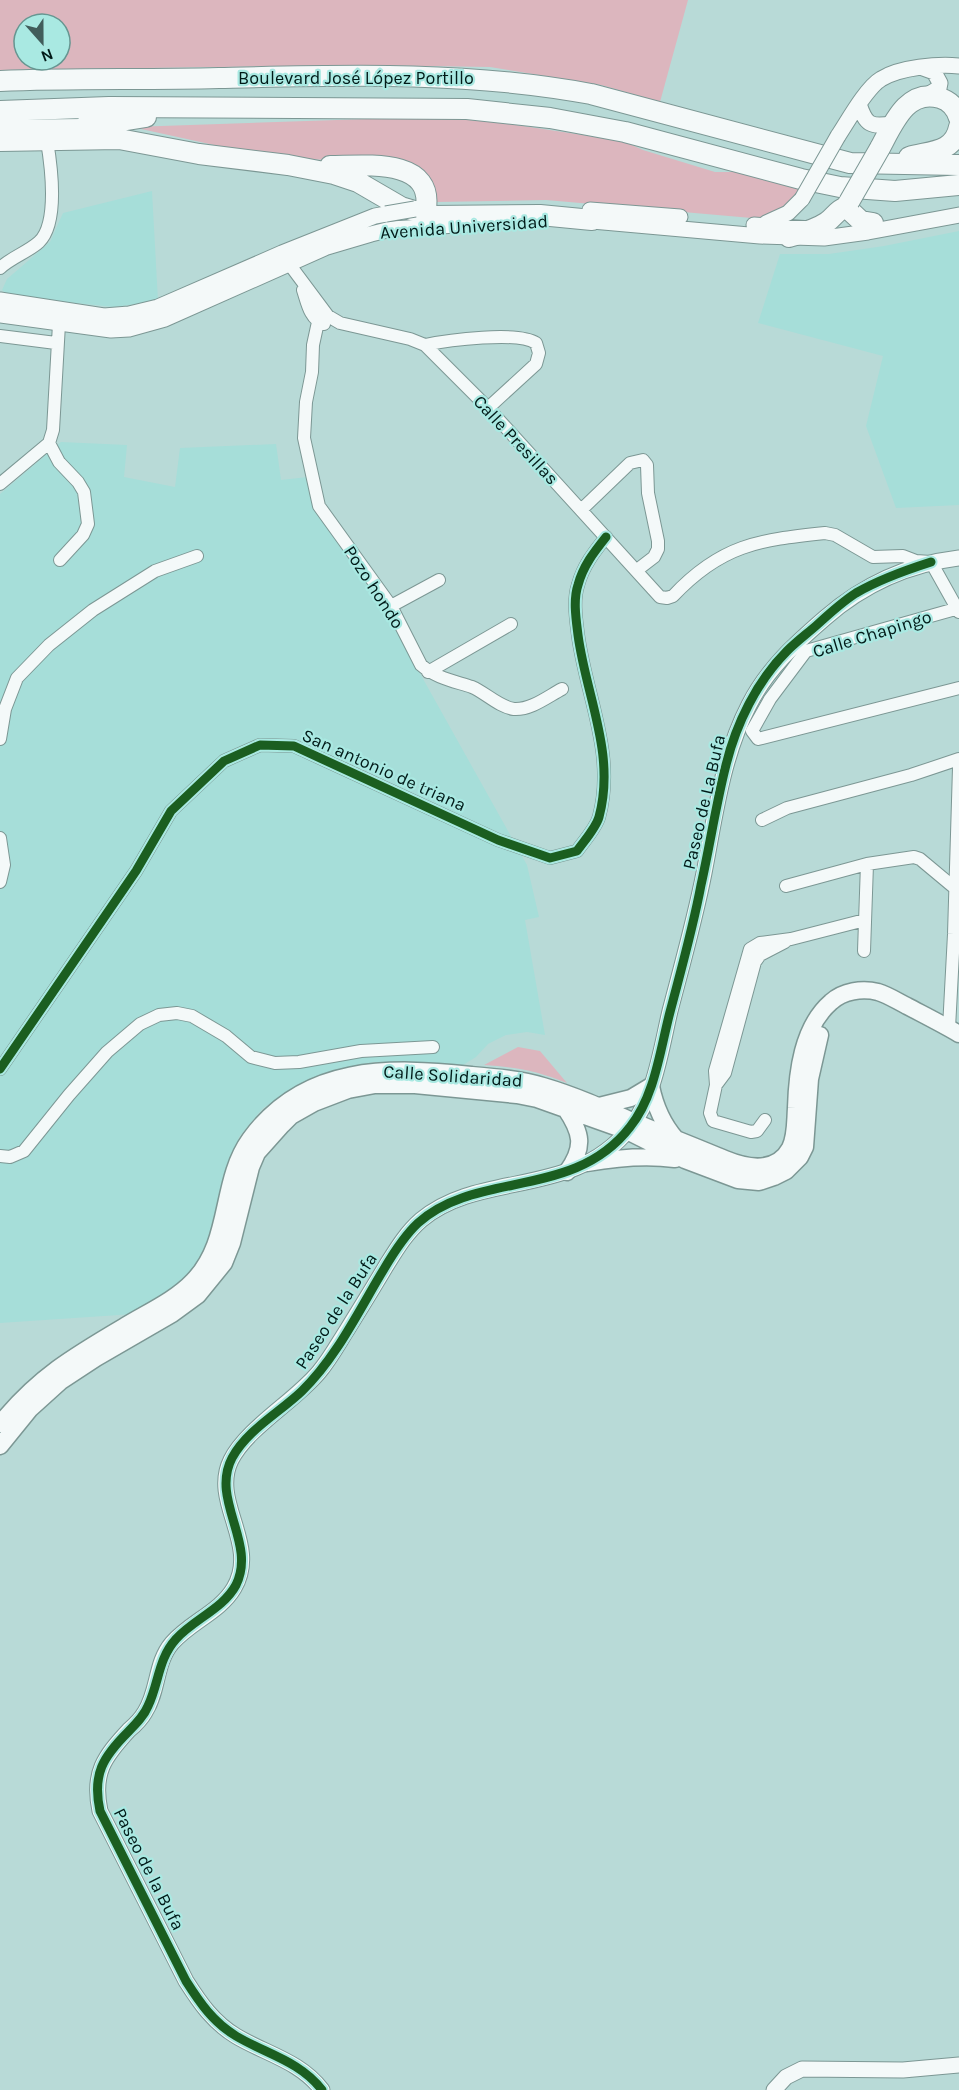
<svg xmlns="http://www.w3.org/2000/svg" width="959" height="2090" font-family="Karla,sans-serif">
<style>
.built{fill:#a6ded9}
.green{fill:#dcb6be;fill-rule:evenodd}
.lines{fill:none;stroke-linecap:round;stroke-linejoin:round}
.minor-casing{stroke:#7c9794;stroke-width:14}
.tertiary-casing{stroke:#7c9794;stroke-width:17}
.secondary-casing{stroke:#7c9794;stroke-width:19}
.primary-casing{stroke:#7c9794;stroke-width:22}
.minor{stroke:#f4f9f9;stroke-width:12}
.tertiary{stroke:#f4f9f9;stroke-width:15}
.secondary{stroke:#f4f9f9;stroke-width:16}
.primary{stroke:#f4f9f9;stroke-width:20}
.tertiary-bridge-casing{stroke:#7c9794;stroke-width:17;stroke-linecap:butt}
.primary-bridge-casing{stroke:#7c9794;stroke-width:22;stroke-linecap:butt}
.tertiary-bridge{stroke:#f4f9f9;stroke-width:15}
.primary-bridge{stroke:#f4f9f9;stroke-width:20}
.cycleway-casing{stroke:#a9e9e2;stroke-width:13}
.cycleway{stroke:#1b5e20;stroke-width:9}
.labels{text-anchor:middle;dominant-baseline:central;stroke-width:4.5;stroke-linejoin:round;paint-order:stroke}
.street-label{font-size:18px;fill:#011a18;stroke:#a9e9e2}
</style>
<rect width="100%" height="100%" fill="#b8dad7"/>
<path class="built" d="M 152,191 L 158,301 L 114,307 L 9,296 L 2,290 L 7,279 L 50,242 L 63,213 Z
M 959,231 L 959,505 L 896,508 L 866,426 L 883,356 L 758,323 L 780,254 L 829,254 L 884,246 Z
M 61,442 L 127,445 L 124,477 L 175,487 L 180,448 L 276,444 L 281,480 L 308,477 L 315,506 L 384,609 L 527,865 L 539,917 L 525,920 L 545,1035 L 527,1032 L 506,1035 L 488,1044 L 476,1057 L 458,1068 L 374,1062 L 338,1070 L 299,1086 L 263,1108 L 239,1137 L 226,1179 L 210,1246 L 193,1274 L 171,1292 L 134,1314 L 0,1323 L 0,494 Z"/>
<path class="green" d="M 0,0 L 688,0 L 660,102 L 601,85 L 490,67 L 359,65 L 0,70 ZM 24,24 L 60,24 L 60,60 L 24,60 Z
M 427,117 L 497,122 L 623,141 L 643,150 L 715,172 L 737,172 L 799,188 L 790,204 L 763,219 L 546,200 L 436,202 L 433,193 L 404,163 L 304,159 L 237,150 L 132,127 Z
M 518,1047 L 540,1051 L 567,1083 C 538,1071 516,1067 484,1065 Z"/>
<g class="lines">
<defs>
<path id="minor" d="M 284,257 L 328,316 L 340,323 L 410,339 L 425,345 L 488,408 L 660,597 L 667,598 L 673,596 C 721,545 758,540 825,533 L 835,535 L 873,557 L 903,556 L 916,561 L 931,562 L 959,612
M 0,268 C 12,257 28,252 39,242 C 59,223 51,165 47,141
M 303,290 C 307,302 310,320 324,324
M 318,322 L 313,345 L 312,372 L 306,402 L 304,438 L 319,506 L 391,606 L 421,665 C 436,678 454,681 472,687 C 486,693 499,707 514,709 C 531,710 547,697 562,689
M 0,336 L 56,343
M 425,345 C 448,340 518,331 536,343 L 539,353 L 536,364 L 488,408
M 49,443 L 59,462 L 78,482 L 84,492 L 88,524 L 83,535 L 60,560
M 49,443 L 53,430 L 59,324
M 0,484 L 49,443
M 581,510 L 630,463 L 643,460 L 647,465 L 648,493 L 658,541 L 658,549 L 654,557 L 637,570
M 391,606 L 439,580
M 959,608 L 806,651 L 770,699 L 752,731 L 758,739 L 959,688
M 428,672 L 511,624
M 0,739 L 5,709 L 17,678 L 49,645 L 93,610 L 155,571 L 197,556
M 762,820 L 787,808 L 911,775 L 959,759
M 0,838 L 4,865 L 0,882
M 786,886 L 867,864 L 914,857 L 920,859 L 956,889
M 864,951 L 867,864
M 949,1028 L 954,934 L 959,768
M 0,1069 L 136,871 L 171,811 L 224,761 L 260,745 L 294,746 L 498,840 L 550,858 L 577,851 C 584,841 596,828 599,817 C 616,754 586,696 578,635 C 576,619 573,600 578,585 C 583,566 594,552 606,537
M 716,1085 L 725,1073 L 755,962 L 760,955 L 785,942
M 765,1120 L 757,1131 L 751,1132 L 713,1121 L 710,1113 L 716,1085 L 715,1071 L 750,949 L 760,943 L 791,939 L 865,920
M 0,1156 L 10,1157 L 24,1151 L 69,1095 L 107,1052 L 140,1024 L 159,1015 L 177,1013 L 192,1016 L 226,1036 L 251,1057 L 275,1063 L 299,1062 L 361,1051 L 433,1047"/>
<path id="tertiary" d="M 923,68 L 934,72 L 940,83 L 939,88 L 926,96
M 859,104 C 866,125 870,127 892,124
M 838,136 C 848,121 866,88 881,79 C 900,67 938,64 959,66
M 590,210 L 680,217
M 581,220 L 760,236 L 824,238 L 868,232 L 959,215
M 766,223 L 788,213 L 802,199
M 754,225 L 811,229
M 0,300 L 104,316 L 129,314 L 158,307 L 282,253 L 375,216 L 386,214
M 0,315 L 111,330 L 129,329 L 165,319 L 327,247 L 371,234 L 391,229 L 473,224
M 322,2090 C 300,2061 266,2054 236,2036 C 213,2022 200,2003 186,1981 L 100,1811 C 92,1773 104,1757 129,1730 C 135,1725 141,1719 145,1712 C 159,1690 155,1663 172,1643 C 190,1622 220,1612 234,1588 C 260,1544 210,1502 231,1460 C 247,1428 295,1401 319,1372 C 330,1359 338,1344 347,1330 C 360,1309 373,1288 386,1266 C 396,1250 406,1233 421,1220 C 481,1170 573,1199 630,1128 C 655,1096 661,1049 670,1011 C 682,965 695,919 704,873 C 715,817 722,757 749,705 C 767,669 795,644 825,618 C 863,585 909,564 959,558
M 774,2090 L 786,2077 L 802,2069 L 903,2070 L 959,2065"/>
<path id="secondary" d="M 0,128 L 84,127 L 95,129
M 599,1106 L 631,1098 L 651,1086 C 655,1106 662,1123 676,1139
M 565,1108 C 582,1133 585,1147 567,1172
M 587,1163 C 615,1158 646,1155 675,1159
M 0,1424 C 38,1377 74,1356 125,1326 C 148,1312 175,1300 193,1281 C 232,1241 219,1182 250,1139 C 304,1064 390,1066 471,1075 C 495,1077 520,1079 543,1086 C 574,1095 603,1108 632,1121 C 663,1134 694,1146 725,1159 C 747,1168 776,1174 790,1148 C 796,1136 795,1121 796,1108 C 797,1073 802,1027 831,1002 C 843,991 862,988 878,992 C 888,995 897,1001 907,1006 C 924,1015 942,1024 959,1034
M 0,1446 L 30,1409 L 61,1381 L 96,1358 L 172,1314 L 198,1295 L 224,1263 L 232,1243 L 251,1167 L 257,1153 L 282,1125 L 291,1116 L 314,1103 L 348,1090 L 375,1085 L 415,1085 L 517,1095 L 537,1099 L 627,1131 L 685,1160 L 738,1180 L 759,1182 L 774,1177 L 786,1171 L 800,1157 L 805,1147 L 810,1079 L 820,1035"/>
<path id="primary" d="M 0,81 C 73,78 146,80 219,78 C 344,75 468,71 591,94 L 850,163 L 959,165
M 0,111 L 109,107 L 467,109 L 550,118 L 625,132 L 801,179 L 840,187 L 895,191 L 959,185
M 84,127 L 146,117
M 0,141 L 119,139 L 199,154 L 288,165 L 334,174 L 358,182 L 401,207 L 431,216 L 540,215 L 592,220
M 880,148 C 893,124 907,88 940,98 C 950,101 956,108 959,118
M 909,157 C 930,151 954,153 959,127
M 330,166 C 363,166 433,157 426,208
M 846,207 L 861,221 L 873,223
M 789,237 C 802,233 815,230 827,222 C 834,217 837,210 846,207 L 849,202"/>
</defs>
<use href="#minor" class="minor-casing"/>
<use href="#tertiary" class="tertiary-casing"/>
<use href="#secondary" class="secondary-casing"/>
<use href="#primary" class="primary-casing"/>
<use href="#minor" class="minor"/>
<use href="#tertiary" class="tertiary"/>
<use href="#secondary" class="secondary"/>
<use href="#primary" class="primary"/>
<defs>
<path id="tertiary-bridge" d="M 802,199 L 838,136
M 386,214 L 415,209"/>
<path id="primary-bridge" d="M 849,202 L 880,148"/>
</defs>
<use href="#tertiary-bridge" class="tertiary-bridge-casing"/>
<use href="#primary-bridge" class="primary-bridge-casing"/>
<use href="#tertiary-bridge" class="tertiary-bridge"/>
<use href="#primary-bridge" class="primary-bridge"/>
<defs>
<path id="cycleway" d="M 0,1069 L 136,871 L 171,811 L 224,761 L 260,745 L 294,746 L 498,840 L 550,858 L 577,851 C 584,841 596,828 599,817 C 616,754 586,696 578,635 C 576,619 573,600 578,585 C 583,566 594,552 606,537
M 322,2090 C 300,2061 266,2054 236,2036 C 213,2022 200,2003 186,1981 L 100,1811 C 92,1774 103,1757 128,1732 C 136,1724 144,1716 148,1706 C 159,1683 158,1659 176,1639 C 194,1619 223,1609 236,1585 C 257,1543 210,1500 232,1458 C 247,1430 279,1413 302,1391 C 337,1357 359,1310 384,1269 C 394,1252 404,1236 418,1223 C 477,1170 574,1200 630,1127 C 655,1096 660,1050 670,1012 C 681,970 693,928 701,885 C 710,845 716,804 726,765 C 736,724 757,681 787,651 C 797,641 808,633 818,624 C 830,613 842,602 856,593 C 880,579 906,570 931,562"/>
</defs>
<use href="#cycleway" class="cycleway-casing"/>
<use href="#cycleway" class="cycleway"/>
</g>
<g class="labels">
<g class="street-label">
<text x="356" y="78">Boulevard José López Portillo</text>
<text transform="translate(464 227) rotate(-4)">Avenida Universidad</text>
<text transform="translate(516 440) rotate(47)">Calle Presillas</text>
<text transform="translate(374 587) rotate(57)">Pozo hondo</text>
<text transform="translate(872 634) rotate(-17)">Calle Chapingo</text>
<text transform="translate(384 770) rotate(24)">San antonio de triana</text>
<text transform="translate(704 802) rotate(-77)">Paseo de La Bufa</text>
<text transform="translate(453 1076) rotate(4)">Calle Solidaridad</text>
<text transform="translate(336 1311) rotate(-57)">Paseo de la Bufa</text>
<text transform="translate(149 1869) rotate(63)">Paseo de la Bufa</text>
</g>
</g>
<g transform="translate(42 42) rotate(159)"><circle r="28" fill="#a9e9e2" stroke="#669691" stroke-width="1.5"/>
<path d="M0-4.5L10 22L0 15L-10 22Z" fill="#415d5b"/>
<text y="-9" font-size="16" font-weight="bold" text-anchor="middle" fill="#011a18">N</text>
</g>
</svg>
